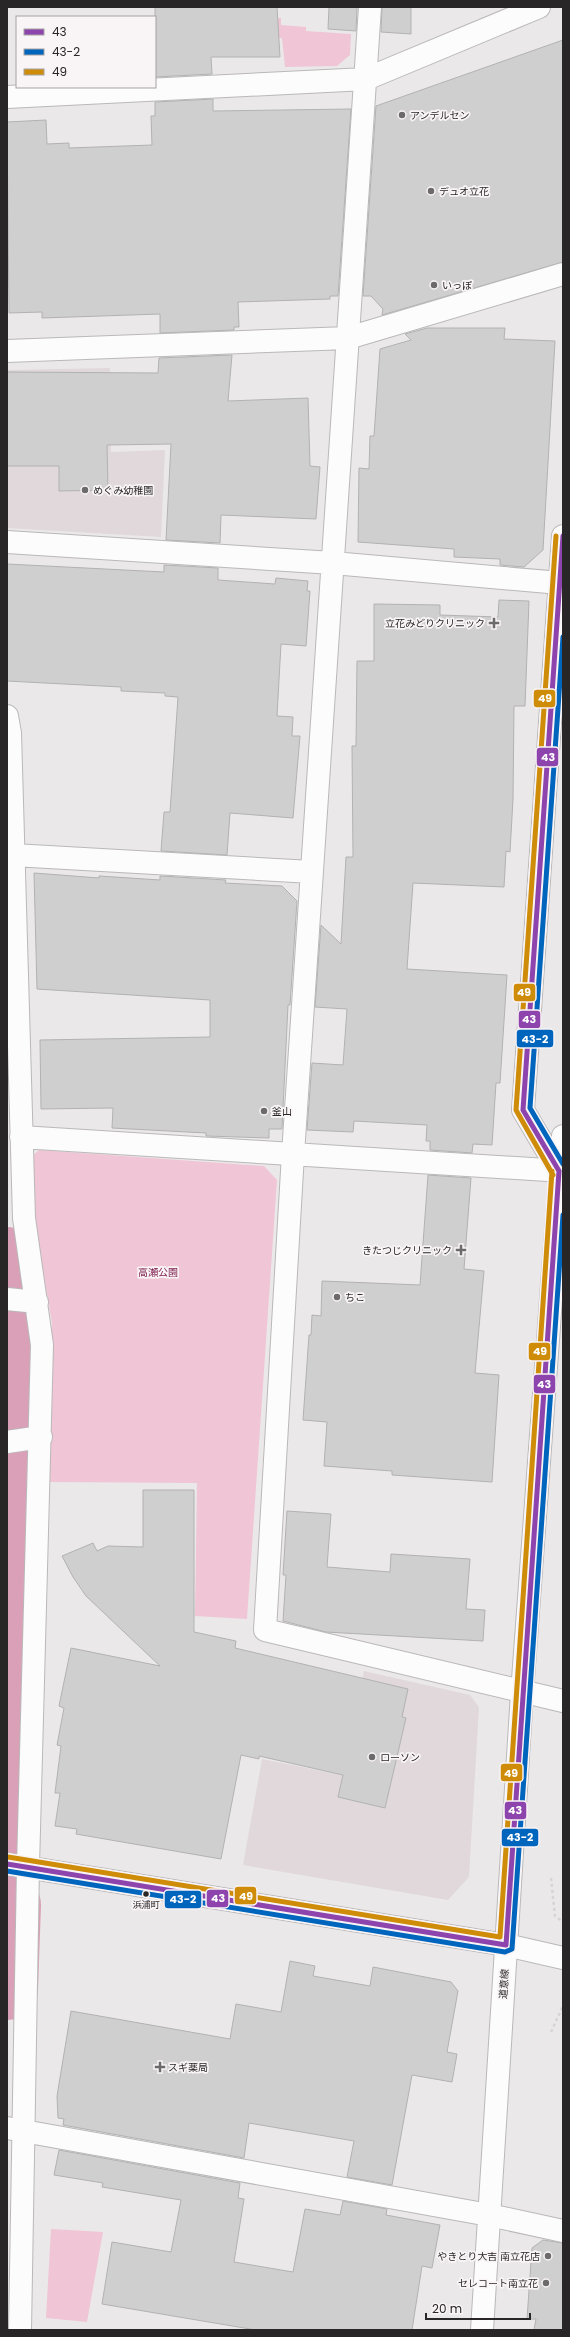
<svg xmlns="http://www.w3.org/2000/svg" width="570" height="2337" font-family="Poppins,'Noto Sans JP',sans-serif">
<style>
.built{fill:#e0d8da}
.green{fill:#f0c5d6}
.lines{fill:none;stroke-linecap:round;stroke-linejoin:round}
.river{stroke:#daa0b7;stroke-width:62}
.building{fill:#d0cfcf;stroke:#b2b2b2}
.minor-casing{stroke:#bab8b8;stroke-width:24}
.path{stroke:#d6d4d5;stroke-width:2.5;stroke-dasharray:3 3;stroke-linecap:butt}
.minor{stroke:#fcfcfc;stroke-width:22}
.bus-1-casing{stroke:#f9f4f6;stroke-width:8}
.bus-2-casing{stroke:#f9f4f6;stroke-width:8}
.bus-3-casing{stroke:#f9f4f6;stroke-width:8}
.bus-1{stroke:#8e44ad;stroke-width:5}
.bus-2{stroke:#0065bd;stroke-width:5}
.bus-3{stroke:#ce8c08;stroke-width:5}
.poi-dot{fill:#6c6a6a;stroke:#f9f4f6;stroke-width:1.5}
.bus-dot{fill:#282626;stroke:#f9f4f6;stroke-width:1.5}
.labels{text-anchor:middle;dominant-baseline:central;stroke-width:3.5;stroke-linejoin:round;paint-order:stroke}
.bus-label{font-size:9px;fill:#282626;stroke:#f9f4f6}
.poi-label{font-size:10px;fill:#282626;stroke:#f9f4f6;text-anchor:start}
.park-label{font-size:10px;fill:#812150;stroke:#f9f4f6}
.street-label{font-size:10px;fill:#282626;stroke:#f9f4f6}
.line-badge{stroke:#f9f4f6;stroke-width:1.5}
.badge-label{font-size:11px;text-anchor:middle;font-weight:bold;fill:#fff}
</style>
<rect width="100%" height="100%" fill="#ebe8e9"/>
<path class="built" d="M 110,368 L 111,452 L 165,450 L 161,537 L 7,528 L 7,370 Z
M 364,1671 L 470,1695 L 479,1707 L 469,1877 L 448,1900 L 243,1865 L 262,1759 L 341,1775 Z"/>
<path class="green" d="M 281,18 L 281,25 L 306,27 L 306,31 L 351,34 L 350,55 L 337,66 L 285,67 L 282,38 L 264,39 L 264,19 Z
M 39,1150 L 264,1166 L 277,1180 L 247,1619 L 195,1616 L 197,1483 L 49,1482 L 52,1323 L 36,1230 L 30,1158 Z
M 51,2229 L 103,2232 L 87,2322 L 46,2318 Z"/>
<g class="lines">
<path class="river" d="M 7,1258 L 18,1329 L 8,1824
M 7,1989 L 10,1905"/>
</g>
<path class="building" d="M 155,7 L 277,7 L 280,57 L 211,57 L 212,74 L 155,77 Z
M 329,7 L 357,7 L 356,31 L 328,29 Z
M 382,7 L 411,7 L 411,34 L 381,32 Z
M 563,40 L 563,262 L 382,315 L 383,309 L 371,296 L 363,296 L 376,106 Z
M 213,99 L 213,111 L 351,109 L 338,296 L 330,296 L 330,299 L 238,302 L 239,327 L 234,327 L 234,330 L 160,333 L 160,314 L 42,318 L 42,312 L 9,313 L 7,122 L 46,120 L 47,144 L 69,143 L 69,148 L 152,145 L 151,116 L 155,116 L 155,102 Z
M 427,328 L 505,328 L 504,339 L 555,341 L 543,550 L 524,567 L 500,565 L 500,559 L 454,557 L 454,549 L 358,542 L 359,468 L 369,469 L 370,436 L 374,436 L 380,349 L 411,340 L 405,334 Z
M 232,355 L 228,401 L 308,398 L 310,466 L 320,467 L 316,519 L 221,515 L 220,543 L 166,540 L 171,444 L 107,445 L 108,490 L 59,491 L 59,466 L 7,466 L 7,372 L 158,373 L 159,358 Z
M 7,564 L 164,572 L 164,565 L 218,568 L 218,580 L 275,584 L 276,578 L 308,581 L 307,591 L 310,591 L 306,646 L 281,644 L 277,716 L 293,717 L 292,736 L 300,736 L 293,818 L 230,813 L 227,855 L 161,851 L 164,812 L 170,812 L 178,697 L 165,696 L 165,693 L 121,691 L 121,687 L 7,681 Z
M 499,600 L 529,601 L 525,706 L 514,706 L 513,799 L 510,852 L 506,851 L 504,887 L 413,883 L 407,969 L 507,975 L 500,1083 L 496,1083 L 492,1145 L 473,1144 L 472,1153 L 430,1150 L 430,1141 L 426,1141 L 427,1125 L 354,1121 L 353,1132 L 307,1130 L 312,1063 L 343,1065 L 347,1009 L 315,1007 L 321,925 L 341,944 L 346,857 L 353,857 L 352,746 L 356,746 L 357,661 L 374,661 L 374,604 L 440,605 L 440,615 L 498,617 Z
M 34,873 L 99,878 L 99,876 L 160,880 L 160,876 L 226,880 L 225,883 L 282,886 L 297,901 L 290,1005 L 288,1005 L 282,1129 L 269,1129 L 269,1138 L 206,1136 L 206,1133 L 112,1128 L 113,1108 L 41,1109 L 40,1040 L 210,1037 L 210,1000 L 37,989 Z
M 428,1175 L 471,1178 L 464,1269 L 484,1271 L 475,1373 L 499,1375 L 492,1482 L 392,1475 L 392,1471 L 324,1466 L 327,1422 L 303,1420 L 309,1335 L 311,1335 L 312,1315 L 321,1316 L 322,1281 L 420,1285 Z
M 143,1490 L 194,1490 L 194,1632 L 236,1641 L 235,1648 L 408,1689 L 402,1717 L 406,1718 L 385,1808 L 338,1797 L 343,1775 L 259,1756 L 259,1759 L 241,1755 L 221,1859 L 76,1834 L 77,1829 L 55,1826 L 60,1793 L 55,1793 L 61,1746 L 57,1745 L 64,1708 L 59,1706 L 71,1648 L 160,1666 L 86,1596 L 73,1577 L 62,1556 L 93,1543 L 97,1551 L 108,1546 L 143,1547 Z
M 287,1511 L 331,1514 L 327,1567 L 390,1572 L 391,1554 L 470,1559 L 466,1609 L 485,1610 L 483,1641 L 326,1632 L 283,1621 L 286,1575 L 283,1575 Z
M 290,1961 L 315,1966 L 313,1976 L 370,1986 L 373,1967 L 451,1982 L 458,1991 L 447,2052 L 457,2054 L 452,2082 L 412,2075 L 392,2185 L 347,2177 L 354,2141 L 249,2123 L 244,2158 L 63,2125 L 64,2119 L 58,2118 L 57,2096 L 71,2011 L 230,2039 L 236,2004 L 281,2012 Z
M 59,2150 L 240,2183 L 238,2198 L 244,2199 L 234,2262 L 293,2272 L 305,2209 L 340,2215 L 343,2201 L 387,2209 L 386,2215 L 440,2225 L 432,2268 L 422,2266 L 412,2330 L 256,2330 L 102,2304 L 112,2242 L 171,2252 L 181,2200 L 102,2187 L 103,2183 L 54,2175 Z
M 543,2240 L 563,2243 L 563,2330 L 534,2330 L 536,2319 L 527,2319 L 532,2248 Z"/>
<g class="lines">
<defs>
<path id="minor" d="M 370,7 L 293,1154 L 265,1630 L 563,1701
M 7,97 L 366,79 L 539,7
M 7,351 L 348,338 L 563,274
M 7,542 L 333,563 L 560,583
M 7,716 L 10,733 L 24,1218 L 42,1345 L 28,1867 L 20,2330
M 13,855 L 312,872
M 21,1137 L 563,1171
M 559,1171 L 523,1110 L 563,536
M 7,1299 L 37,1302
M 7,1442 L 41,1437
M 7,1864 L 506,1945 L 563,1958
M 7,2128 L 489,2215 L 563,2231
M 482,2330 L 522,1693 L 563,1136"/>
</defs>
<use href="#minor" class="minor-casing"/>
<path class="path" d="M 551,1878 L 555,1916 L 563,1922
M 551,2032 L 563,2006"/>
<use href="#minor" class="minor"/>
<defs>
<path id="bus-1" d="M 559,1171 L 523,1110 L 563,536
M 7,1864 L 506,1945 L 559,1171"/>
<path id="bus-2" d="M 563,637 L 530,1108 L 563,1164
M 7,1871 L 505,1952 L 512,1949 L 563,1215"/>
<path id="bus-3" d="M 553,1175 L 516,1110 L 556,536
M 8,1857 L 500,1937 L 552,1171"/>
</defs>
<use href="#bus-1" class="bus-1-casing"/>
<use href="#bus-2" class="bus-2-casing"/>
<use href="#bus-3" class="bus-3-casing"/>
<use href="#bus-1" class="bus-1"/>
<use href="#bus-2" class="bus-2"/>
<use href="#bus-3" class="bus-3"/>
</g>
<g class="poi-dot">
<circle cx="402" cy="115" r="4"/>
<circle cx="431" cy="191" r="4"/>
<circle cx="434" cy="285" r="4"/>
<circle cx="85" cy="490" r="4"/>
<path d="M492 617h4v4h4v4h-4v4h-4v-4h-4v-4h4z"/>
<circle cx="264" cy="1111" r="4"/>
<path d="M459 1244h4v4h4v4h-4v4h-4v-4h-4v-4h4z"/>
<circle cx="337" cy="1297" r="4"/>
<circle cx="372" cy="1757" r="4"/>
<path d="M158 2061h4v4h4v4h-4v4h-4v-4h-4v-4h4z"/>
<circle cx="548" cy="2256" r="4"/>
<circle cx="546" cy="2283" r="4"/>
</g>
<circle class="bus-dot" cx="146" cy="1894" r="3.5"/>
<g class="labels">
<g class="bus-label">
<text x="146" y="1905">浜浦町</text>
</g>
<g class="poi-label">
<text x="410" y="115">アンデルセン</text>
<text x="439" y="191">デュオ立花</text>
<text x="442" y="285">いっぽ</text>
<text x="93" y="490">めぐみ幼稚園</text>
<text x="485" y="623" text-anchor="end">立花みどりクリニック</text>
<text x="272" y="1111">釜山</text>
<text x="452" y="1250" text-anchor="end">きたつじクリニック</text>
<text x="345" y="1297">ちこ</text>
<text x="380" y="1757">ローソン</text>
<text x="168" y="2067">スギ薬局</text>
<text x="540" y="2256" text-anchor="end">やきとり大吉 南立花店</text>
<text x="538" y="2283" text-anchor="end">セレコート南立花</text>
</g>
<g class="park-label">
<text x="158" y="1272">高瀬公園</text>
</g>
<g class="street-label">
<text transform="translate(504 1984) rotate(-86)">道意線</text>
</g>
</g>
<g class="line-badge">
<rect x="533" y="689" width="23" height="19" rx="4" fill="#ce8c08"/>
<rect x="536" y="747" width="23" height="20" rx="4" fill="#8e44ad"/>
<rect x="513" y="983" width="23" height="19" rx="4" fill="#ce8c08"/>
<rect x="518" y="1010" width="23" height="19" rx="4" fill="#8e44ad"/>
<rect x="516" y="1029" width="38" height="19" rx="4" fill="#0065bd"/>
<rect x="528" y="1342" width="23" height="19" rx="4" fill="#ce8c08"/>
<rect x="533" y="1374" width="23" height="20" rx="4" fill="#8e44ad"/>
<rect x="500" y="1763" width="23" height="19" rx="4" fill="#ce8c08"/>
<rect x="504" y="1801" width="23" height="19" rx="4" fill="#8e44ad"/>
<rect x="501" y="1828" width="38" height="19" rx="4" fill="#0065bd"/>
<rect x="234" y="1886" width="23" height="19" rx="4" fill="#ce8c08"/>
<rect x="206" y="1889" width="23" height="19" rx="4" fill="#8e44ad"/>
<rect x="164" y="1890" width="38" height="19" rx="4" fill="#0065bd"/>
</g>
<g class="badge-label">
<text x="545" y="702">49</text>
<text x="548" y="761">43</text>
<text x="524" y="996">49</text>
<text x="529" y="1023">43</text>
<text x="535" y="1043">43-2</text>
<text x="540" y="1355">49</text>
<text x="544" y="1388">43</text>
<text x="511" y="1777">49</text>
<text x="515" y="1814">43</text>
<text x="520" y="1841">43-2</text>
<text x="246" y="1900">49</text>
<text x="218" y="1902">43</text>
<text x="183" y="1903">43-2</text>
</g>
<rect width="570" height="2337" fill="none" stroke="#282626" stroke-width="16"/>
<rect x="16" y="16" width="140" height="72" fill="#f9f4f6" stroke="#a5a2a3"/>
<rect x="24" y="29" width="20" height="6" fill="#8e44ad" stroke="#a5a2a3"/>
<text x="52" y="36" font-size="12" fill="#282626">43</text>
<rect x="24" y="49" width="20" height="6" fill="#0065bd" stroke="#a5a2a3"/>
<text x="52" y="56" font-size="12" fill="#282626">43-2</text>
<rect x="24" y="69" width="20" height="6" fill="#ce8c08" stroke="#a5a2a3"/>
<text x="52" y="76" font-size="12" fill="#282626">49</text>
<path d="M426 2313v6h104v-6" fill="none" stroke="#282626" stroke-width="2"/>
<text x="432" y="2313" font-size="12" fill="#282626" stroke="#f9f4f6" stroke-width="3" paint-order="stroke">20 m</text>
</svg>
